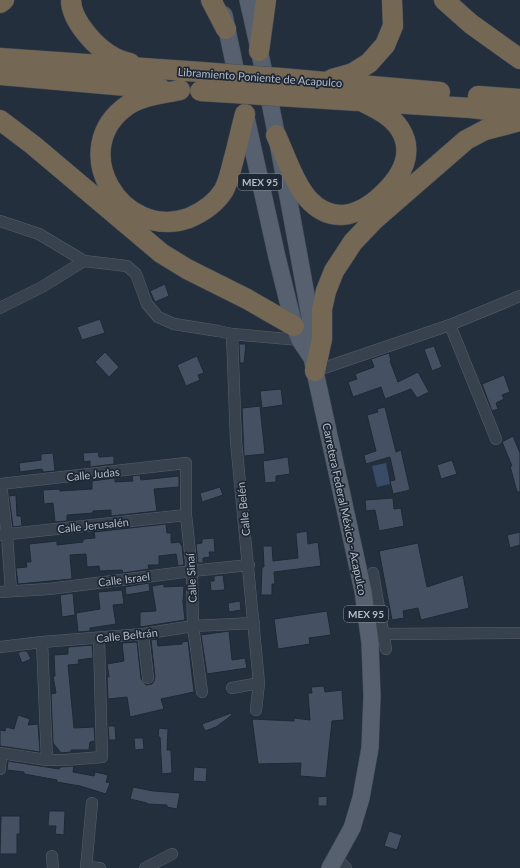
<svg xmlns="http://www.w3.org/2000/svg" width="520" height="868" font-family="Lato,sans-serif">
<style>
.water{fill:#394c67}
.building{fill:#455162;stroke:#1f2835}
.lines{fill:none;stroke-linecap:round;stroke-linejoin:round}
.street-casing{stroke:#565f6c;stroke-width:12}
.primary-casing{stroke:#414a57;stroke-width:18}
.highway-casing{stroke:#434c59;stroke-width:21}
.street{stroke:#38414e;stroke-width:11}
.primary{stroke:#56606e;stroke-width:17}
.highway{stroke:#746855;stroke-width:20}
.highway-bridge-casing{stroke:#434c59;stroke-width:21;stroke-linecap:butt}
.highway-bridge{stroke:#746855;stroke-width:20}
.labels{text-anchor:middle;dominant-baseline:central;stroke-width:3.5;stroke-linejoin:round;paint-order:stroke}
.shield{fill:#1d2633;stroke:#878f9c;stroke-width:1}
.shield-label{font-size:10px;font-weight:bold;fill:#b4bcc9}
.street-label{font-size:11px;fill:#b4bcc9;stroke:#1d2633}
</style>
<rect width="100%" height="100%" fill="#242f3e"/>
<path class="water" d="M 386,463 L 390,484 L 377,487 L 372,466 Z"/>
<path class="building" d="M 165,284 L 169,296 L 155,302 L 150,291 Z
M 100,319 L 105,333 L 82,340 L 77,327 Z
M 239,344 L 246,344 L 244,363 L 240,363 Z
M 434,346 L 442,367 L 432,371 L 424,349 Z
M 105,352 L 119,367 L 109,377 L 95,362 Z
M 389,353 L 391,360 L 390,361 L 398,382 L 418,372 L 429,392 L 417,398 L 411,389 L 385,399 L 381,387 L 353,397 L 348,382 L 357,379 L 355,374 L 374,367 L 371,359 Z
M 197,356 L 204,373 L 198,375 L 200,380 L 186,386 L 177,365 Z
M 504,375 L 510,392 L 502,395 L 504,399 L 496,403 L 498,409 L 492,411 L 482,384 Z
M 281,389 L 283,405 L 262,408 L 260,391 Z
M 260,406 L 265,454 L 244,456 L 242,408 Z
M 385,407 L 396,452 L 401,450 L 410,490 L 393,494 L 390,481 L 395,480 L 390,457 L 366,464 L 364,455 L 376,451 L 367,415 L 378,412 L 377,409 Z
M 513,436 L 520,453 L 520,492 L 517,492 L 510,466 L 512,466 L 502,442 Z
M 98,452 L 99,457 L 114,456 L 114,464 L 90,467 L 90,461 L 84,462 L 83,453 Z
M 53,453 L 55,471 L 43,472 L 42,469 L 20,472 L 19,463 L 41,460 L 41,454 Z
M 288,457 L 290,474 L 276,476 L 276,482 L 265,483 L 263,461 Z
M 452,460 L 457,474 L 441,479 L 437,465 Z
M 140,475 L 141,480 L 179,476 L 179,487 L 154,489 L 157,511 L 111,516 L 111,510 L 93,511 L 93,513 L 67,515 L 67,521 L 55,522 L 53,503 L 44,504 L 43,490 L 60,489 L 60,491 L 92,489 L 92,481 L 115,478 L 115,482 L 133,481 L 132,476 Z
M 220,487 L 223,495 L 202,502 L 200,493 Z
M 16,495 L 17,516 L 21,516 L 22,526 L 13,527 L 9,496 Z
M 393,498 L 394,509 L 401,508 L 404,526 L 379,531 L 375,510 L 366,511 L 365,500 Z
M 166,524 L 167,533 L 171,533 L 171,543 L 179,542 L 182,546 L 184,565 L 178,566 L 176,554 L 159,556 L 159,565 L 148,565 L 149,569 L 123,573 L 122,570 L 100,571 L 99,566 L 87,567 L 86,554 L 70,555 L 72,579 L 18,584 L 16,568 L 27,567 L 26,562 L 31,562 L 29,544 L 57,541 L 57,545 L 83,542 L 83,539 L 95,538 L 94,532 Z
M 307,531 L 308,544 L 318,542 L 321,566 L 274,572 L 275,584 L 272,584 L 272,595 L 261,595 L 262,567 L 264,567 L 263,546 L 272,546 L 273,561 L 298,558 L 296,533 Z
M 520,532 L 520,545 L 510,548 L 507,535 Z
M 214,538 L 215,552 L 209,552 L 210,557 L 203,558 L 203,563 L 198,563 L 196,544 L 202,543 L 202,539 Z
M 418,543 L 427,587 L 463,575 L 469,608 L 421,620 L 418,608 L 403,611 L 404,618 L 392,620 L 379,551 Z
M 223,575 L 225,590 L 211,591 L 210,581 L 214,581 L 214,576 Z
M 149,583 L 150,591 L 126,595 L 125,587 Z
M 164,584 L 164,587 L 184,586 L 183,602 L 185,620 L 140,627 L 140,612 L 156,611 L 152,586 Z
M 122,590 L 124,604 L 113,605 L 116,624 L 90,628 L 90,631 L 78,632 L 76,613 L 100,609 L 98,592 Z
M 73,593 L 75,615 L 62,617 L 60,595 Z
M 240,601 L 241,610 L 229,612 L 228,603 Z
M 327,611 L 331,635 L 309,638 L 310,644 L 278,649 L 274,619 Z
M 229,631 L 232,660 L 245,658 L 247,668 L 207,674 L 201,635 Z
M 157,639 L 158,646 L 182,644 L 182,642 L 188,641 L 194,692 L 161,699 L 164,709 L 130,717 L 127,697 L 108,699 L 107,677 L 109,677 L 107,664 L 124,661 L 122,643 L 137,642 L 141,679 L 146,685 L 152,684 L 154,681 L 155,677 L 151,640 Z
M 92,645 L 93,658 L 78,660 L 79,664 L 68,665 L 74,728 L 94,727 L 95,741 L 90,742 L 89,750 L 71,750 L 71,752 L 61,753 L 53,743 L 51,694 L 56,693 L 53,676 L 55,676 L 54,655 L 68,654 L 68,647 Z
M 22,651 L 27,651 L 31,659 L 22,663 L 18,653 Z
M 324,686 L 325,692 L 342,690 L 344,720 L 332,721 L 326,778 L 300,776 L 301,763 L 258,764 L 252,719 L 294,721 L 294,718 L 310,720 L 308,693 L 312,693 L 311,687 Z
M 231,713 L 232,715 L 216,727 L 205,731 L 202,724 Z
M 18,715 L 30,719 L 28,725 L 38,724 L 40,752 L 0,746 L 0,730 L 5,731 L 6,727 L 14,729 Z
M 108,726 L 115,726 L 116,740 L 109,740 Z
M 159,728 L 168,729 L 167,750 L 171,750 L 172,773 L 162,774 L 160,737 L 158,737 Z
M 134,738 L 143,738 L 144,749 L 135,750 Z
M 8,761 L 59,769 L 60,767 L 74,766 L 73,772 L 94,776 L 95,772 L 108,775 L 106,782 L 110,783 L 106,794 L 80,786 L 57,782 L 57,780 L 24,774 L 24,772 L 7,770 Z
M 194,767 L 207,768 L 206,782 L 193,781 Z
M 133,787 L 153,791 L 180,793 L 177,809 L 167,807 L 167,805 L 147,804 L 147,803 L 130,799 Z
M 327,796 L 327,806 L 318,806 L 318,797 Z
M 49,811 L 65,811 L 64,835 L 55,834 L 56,826 L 48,826 Z
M 1,816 L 20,816 L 20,834 L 17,834 L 17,854 L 0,854 Z
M 389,831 L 402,835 L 397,850 L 384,846 Z"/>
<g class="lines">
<defs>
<path id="street" d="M 0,221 L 39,234 L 84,261 L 127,266 L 136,274 L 147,304 L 158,317 L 174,324 L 218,331 L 232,334 L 300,340
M 0,308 L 42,287 L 84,261
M 450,325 L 496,439
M 232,334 L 236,441 L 259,683 L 256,710
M 315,371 L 450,325 L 520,296
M 0,484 L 186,463 L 186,515 L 192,571 L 193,626 L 202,692
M 1,484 L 7,535 L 11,591
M 0,535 L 186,515
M 373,573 L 386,649
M 0,592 L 49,589 L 192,571 L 249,565
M 143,634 L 148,678
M 384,634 L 520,633
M 42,642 L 47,760
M 0,647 L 42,642 L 143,634 L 193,626 L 254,623
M 232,688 L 259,683
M 0,753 L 47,760 L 65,760 L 102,757 L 99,638
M 0,769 L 1,753
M 52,856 L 53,868
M 336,858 L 346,868
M 86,867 L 100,868
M 86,868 L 92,803
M 145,868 L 172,854"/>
<path id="primary" d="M 248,0 C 274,112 293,225 314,338 L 312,358 L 363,591 L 370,643 L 372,696 L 370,748 L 361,798 L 352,828 L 330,868
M 224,15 L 239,87
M 245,113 L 277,257 L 294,326 L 300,340 L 312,358"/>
<path id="highway" d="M 71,0 C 71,21 97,49 115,58 C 120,60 125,62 130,63
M 211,0 L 226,29
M 444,0 L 471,24 L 520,59
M 0,3 L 4,0
M 259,51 L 266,0
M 0,58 L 201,72
M 0,75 L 161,89
M 280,78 L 440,92
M 332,79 L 353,73 L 369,63 L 385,45 L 393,26 L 392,0
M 180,90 C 163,94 143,95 128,105 C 65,148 121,242 189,218 C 203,212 216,203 224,190 C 229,180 231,169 234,158 C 238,143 241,129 245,114
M 278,96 L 471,108 L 520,114
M 478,96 L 520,99
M 0,120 L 33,145 L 161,253 L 187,269 L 247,299 L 294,326
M 276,135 C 285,155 296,188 311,202 C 335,225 362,214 383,194 C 401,177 415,153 400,129 C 391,115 375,108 361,101
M 315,371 L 322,339 L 322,309 L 326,291 L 334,271 L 353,242 L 374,220 L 466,140 L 485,130 L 520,121"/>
</defs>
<use href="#street" class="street-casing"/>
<use href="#primary" class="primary-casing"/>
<use href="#highway" class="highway-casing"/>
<use href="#street" class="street"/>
<use href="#primary" class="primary"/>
<use href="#highway" class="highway"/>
<defs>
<path id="highway-bridge" d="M 201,72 L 280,78
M 200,91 L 278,96"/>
</defs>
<use href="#highway-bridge" class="highway-bridge-casing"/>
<use href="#highway-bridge" class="highway-bridge"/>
</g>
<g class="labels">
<g class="shield">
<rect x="238" y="174" width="44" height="16" rx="3"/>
<rect x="344" y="606" width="44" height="16" rx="3"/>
</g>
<g class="shield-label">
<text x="260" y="182">MEX 95</text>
<text x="366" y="614">MEX 95</text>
</g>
<g class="street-label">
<text transform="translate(260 77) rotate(4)">Libramiento Poniente de Acapulco</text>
<text transform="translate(93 474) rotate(-6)">Calle Judas</text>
<text transform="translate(243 509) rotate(-96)">Calle Belén</text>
<text transform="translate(345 509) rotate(78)">Carretera Federal México - Acapulco</text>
<text transform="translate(93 525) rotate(-6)">Calle Jerusalén</text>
<text transform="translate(191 578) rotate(-93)">Calle Sinaí</text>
<text transform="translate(124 579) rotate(-7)">Calle Israel</text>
<text transform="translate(127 635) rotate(-6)">Calle Beltrán</text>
</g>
</g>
</svg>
